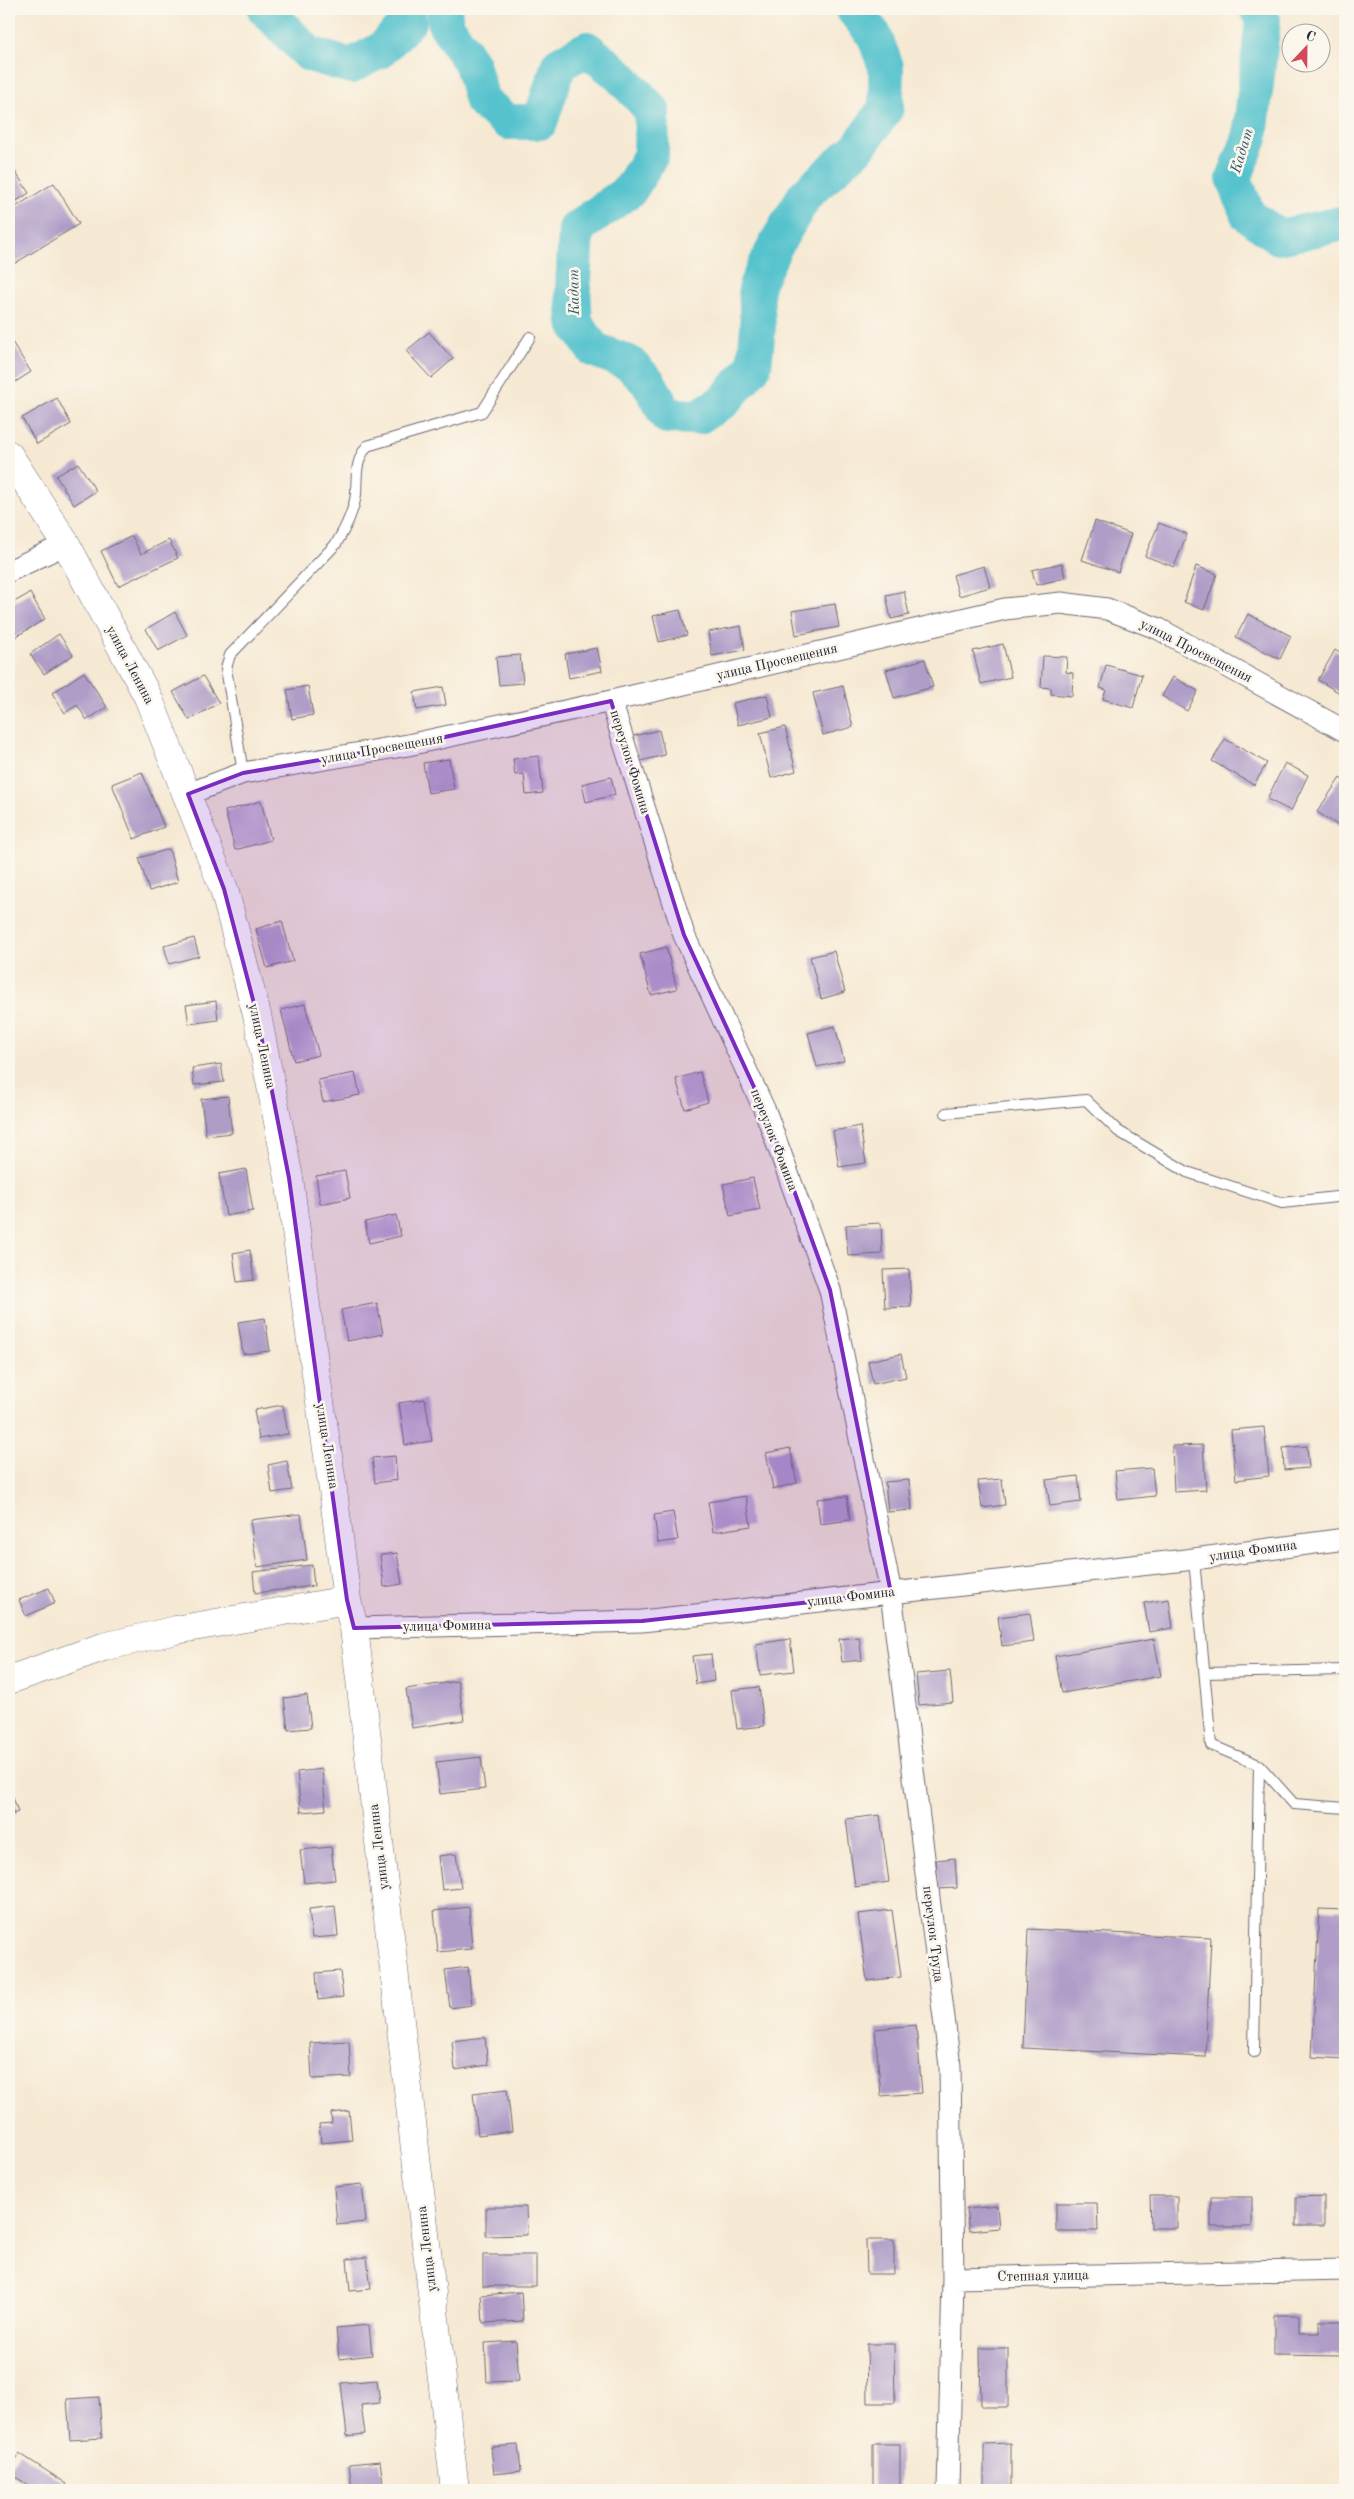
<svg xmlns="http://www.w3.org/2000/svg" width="1354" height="2499" font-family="'Old Standard TT',serif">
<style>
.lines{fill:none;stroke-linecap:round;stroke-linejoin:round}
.river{stroke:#55c2cd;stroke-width:36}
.building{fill:#af9dc8}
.lane-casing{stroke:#6c6870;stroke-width:12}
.street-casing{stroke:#6c6870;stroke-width:23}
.secondary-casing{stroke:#6c6870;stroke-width:29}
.lane{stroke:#fff;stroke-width:10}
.street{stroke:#fff;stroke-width:21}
.secondary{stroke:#fff;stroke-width:28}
.marked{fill:#7b2cbf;fill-opacity:0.2;stroke:#7b2cbf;stroke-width:4;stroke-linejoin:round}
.labels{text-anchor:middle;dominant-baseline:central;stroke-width:5;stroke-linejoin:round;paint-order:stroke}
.street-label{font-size:14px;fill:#22223b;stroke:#fbf7ec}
.water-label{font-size:15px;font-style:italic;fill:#345a6e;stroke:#fbf7ec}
</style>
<rect width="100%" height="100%" fill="#fbf7ec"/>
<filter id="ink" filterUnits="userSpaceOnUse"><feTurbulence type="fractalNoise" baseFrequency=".02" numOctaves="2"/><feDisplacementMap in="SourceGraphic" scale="10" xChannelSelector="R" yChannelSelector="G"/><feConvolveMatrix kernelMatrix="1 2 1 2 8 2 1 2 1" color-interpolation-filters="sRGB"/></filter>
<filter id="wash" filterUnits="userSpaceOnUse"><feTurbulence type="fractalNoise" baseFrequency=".0096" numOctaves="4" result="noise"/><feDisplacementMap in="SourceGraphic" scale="20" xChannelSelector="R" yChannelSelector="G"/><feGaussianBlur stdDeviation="1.12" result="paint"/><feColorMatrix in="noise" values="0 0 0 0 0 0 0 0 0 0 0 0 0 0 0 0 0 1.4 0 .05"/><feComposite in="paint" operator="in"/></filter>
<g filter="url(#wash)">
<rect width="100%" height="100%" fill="#f6e9d3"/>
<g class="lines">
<path class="river" d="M 265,9 L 309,54 L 351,66 L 381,50 L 409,21 L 406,9
M 444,9 L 446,25 L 472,64 L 482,101 L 508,122 L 540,122 L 559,64 L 587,49 L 618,74 L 652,110 L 651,155 L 630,190 L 576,229 L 573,290 L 575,322 L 593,349 L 629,363 L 649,383 L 667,416 L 698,417 L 724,401 L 754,366 L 758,328 L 756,286 L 775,246 L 805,195 L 859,146 L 886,108 L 886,67 L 874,35 L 853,9
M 1257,9 L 1263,20 L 1250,138 L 1234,178 L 1248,215 L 1279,237 L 1345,223"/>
</g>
<g id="blocks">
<path class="building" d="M 9,162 L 29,193 L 9,206 Z
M 54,183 L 79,224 L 9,267 L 9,211 Z
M 429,332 L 453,359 L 431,378 L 406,351 Z
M 12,342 L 31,372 L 9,386 L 9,345 Z
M 57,398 L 71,424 L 37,444 L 22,418 Z
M 78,463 L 96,491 L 74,505 L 56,476 Z
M 1095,521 L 1131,534 L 1118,572 L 1082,560 Z
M 1159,523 L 1187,534 L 1174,567 L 1145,556 Z
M 132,536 L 141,554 L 169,540 L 178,558 L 118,586 L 101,551 Z
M 1062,563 L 1065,578 L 1036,585 L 1032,570 Z
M 984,566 L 990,587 L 959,596 L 953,575 Z
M 1196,566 L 1217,574 L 1204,610 L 1184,602 Z
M 904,591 L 909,615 L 891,619 L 886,595 Z
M 30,593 L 45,619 L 12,639 L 9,634 L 9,605 Z
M 835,604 L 839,627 L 796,635 L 792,611 Z
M 680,610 L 687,635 L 659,642 L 653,616 Z
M 175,612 L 187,635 L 158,651 L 146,629 Z
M 1248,614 L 1291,636 L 1280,659 L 1236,637 Z
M 741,626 L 745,650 L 712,656 L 708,632 Z
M 59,634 L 73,655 L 44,674 L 30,654 Z
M 1003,644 L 1011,677 L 981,684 L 973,651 Z
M 597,648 L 602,671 L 569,678 L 565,654 Z
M 1335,650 L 1345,656 L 1345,692 L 1343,695 L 1318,680 Z
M 520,655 L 523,683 L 499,685 L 496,657 Z
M 1043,656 L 1067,657 L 1066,672 L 1073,673 L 1072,696 L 1051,694 L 1051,688 L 1041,687 Z
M 925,659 L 933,687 L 894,698 L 886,670 Z
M 1106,665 L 1142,675 L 1133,708 L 1103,699 L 1106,690 L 1100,688 Z
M 84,672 L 107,707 L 87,720 L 77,705 L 65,713 L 52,693 Z
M 203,676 L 219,703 L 189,720 L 173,692 Z
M 1173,677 L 1198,691 L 1187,711 L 1162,696 Z
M 308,686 L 313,715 L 292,719 L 287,690 Z
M 843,686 L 853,727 L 823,735 L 813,693 Z
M 443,687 L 446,705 L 417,710 L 414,692 Z
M 767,695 L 772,717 L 738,725 L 733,703 Z
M 785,727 L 796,771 L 771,778 L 760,733 Z
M 659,730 L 665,755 L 640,761 L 633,736 Z
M 1225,739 L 1267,763 L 1254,785 L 1212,761 Z
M 539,756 L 543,793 L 526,795 L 524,774 L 515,775 L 513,759 Z
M 449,759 L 454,789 L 428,793 L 423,763 Z
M 1285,763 L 1308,775 L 1291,811 L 1267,799 Z
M 142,772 L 164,827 L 134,839 L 112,784 Z
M 611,777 L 615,795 L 586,802 L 582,784 Z
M 1340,778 L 1345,782 L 1345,824 L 1342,828 L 1317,812 Z
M 261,801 L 271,840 L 235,850 L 225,811 Z
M 169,849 L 178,882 L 149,891 L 139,858 Z
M 282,921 L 293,961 L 267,968 L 256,929 Z
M 194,938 L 199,956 L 169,964 L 164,946 Z
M 666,947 L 677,989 L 651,995 L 640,954 Z
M 834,951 L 845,992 L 821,999 L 810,957 Z
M 216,1001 L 218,1020 L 189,1024 L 186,1005 Z
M 305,1004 L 319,1055 L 294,1061 L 281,1010 Z
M 835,1026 L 844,1061 L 817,1067 L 808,1033 Z
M 221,1064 L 224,1082 L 194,1085 L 192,1068 Z
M 700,1072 L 708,1102 L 685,1109 L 676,1079 Z
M 355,1073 L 360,1095 L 323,1102 L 318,1080 Z
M 228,1096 L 232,1133 L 206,1136 L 201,1099 Z
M 860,1126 L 866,1163 L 839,1167 L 833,1131 Z
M 246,1169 L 253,1211 L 226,1216 L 219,1174 Z
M 345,1171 L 350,1198 L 320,1204 L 316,1176 Z
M 753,1178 L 760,1210 L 730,1216 L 723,1184 Z
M 396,1215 L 401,1236 L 369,1243 L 365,1222 Z
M 881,1223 L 882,1254 L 848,1256 L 846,1225 Z
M 250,1250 L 254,1280 L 237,1282 L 233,1253 Z
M 909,1269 L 911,1307 L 885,1308 L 883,1270 Z
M 377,1303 L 383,1334 L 347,1341 L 341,1310 Z
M 265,1318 L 270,1351 L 243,1354 L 238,1322 Z
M 901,1354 L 906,1377 L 873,1384 L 868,1361 Z
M 425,1399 L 432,1441 L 405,1445 L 399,1403 Z
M 283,1405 L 288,1434 L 259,1439 L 254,1410 Z
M 1264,1427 L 1269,1476 L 1236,1480 L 1231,1430 Z
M 1203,1445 L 1206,1490 L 1174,1492 L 1172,1446 Z
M 1307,1446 L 1309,1468 L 1284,1470 L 1283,1448 Z
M 790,1448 L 797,1483 L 773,1489 L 766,1453 Z
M 395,1456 L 397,1480 L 375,1483 L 372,1458 Z
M 287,1461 L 292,1490 L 272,1493 L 268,1465 Z
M 1152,1468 L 1155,1496 L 1118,1500 L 1115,1471 Z
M 1078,1476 L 1081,1502 L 1050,1506 L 1046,1480 Z
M 1002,1479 L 1005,1505 L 982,1508 L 978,1481 Z
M 909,1480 L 912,1510 L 888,1512 L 885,1482 Z
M 746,1496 L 751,1526 L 713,1532 L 708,1502 Z
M 847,1496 L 850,1520 L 820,1524 L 817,1499 Z
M 673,1512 L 678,1540 L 658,1543 L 654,1515 Z
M 301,1514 L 307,1560 L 257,1567 L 250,1520 Z
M 397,1553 L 402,1584 L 384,1587 L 380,1555 Z
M 312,1565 L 314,1586 L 255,1593 L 253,1572 Z
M 49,1588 L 55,1603 L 26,1616 L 19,1600 Z
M 1169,1599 L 1173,1628 L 1149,1632 L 1144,1603 Z
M 1030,1613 L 1034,1642 L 1002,1646 L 998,1617 Z
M 859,1637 L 862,1660 L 842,1662 L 839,1639 Z
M 790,1639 L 794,1671 L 760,1675 L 756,1644 Z
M 1154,1639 L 1161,1676 L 1062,1693 L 1055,1656 Z
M 711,1654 L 714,1681 L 696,1684 L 692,1656 Z
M 950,1671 L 953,1702 L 919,1705 L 916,1674 Z
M 458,1681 L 464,1720 L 412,1728 L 406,1689 Z
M 759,1687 L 764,1726 L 737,1729 L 732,1690 Z
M 307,1695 L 311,1728 L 288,1730 L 284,1698 Z
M 481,1757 L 485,1789 L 440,1794 L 436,1762 Z
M 322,1769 L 326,1810 L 301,1812 L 297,1772 Z
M 9,1785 L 18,1812 L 9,1815 Z
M 880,1815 L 889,1882 L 855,1887 L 846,1819 Z
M 331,1847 L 335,1880 L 304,1883 L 300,1850 Z
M 456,1854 L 461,1888 L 442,1890 L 438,1856 Z
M 955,1858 L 957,1888 L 938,1889 L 936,1860 Z
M 335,1906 L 338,1936 L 312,1938 L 309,1909 Z
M 469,1907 L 472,1949 L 438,1952 L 434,1911 Z
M 1319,1909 L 1345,1910 L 1345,2059 L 1312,2057 Z
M 892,1910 L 901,1977 L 867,1981 L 858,1914 Z
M 1028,1929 L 1211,1938 L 1205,2057 L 1023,2048 Z
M 468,1967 L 472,2005 L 450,2008 L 445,1970 Z
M 340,1971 L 343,1997 L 318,2000 L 316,1973 Z
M 916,2025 L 922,2093 L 881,2096 L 875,2029 Z
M 485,2037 L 488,2065 L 455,2070 L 452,2041 Z
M 349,2041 L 351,2077 L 312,2079 L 310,2043 Z
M 507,2089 L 512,2131 L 478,2135 L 473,2093 Z
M 349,2111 L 352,2140 L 321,2143 L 319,2124 L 332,2123 L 331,2113 Z
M 362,2184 L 366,2222 L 337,2225 L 334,2187 Z
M 1150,2196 L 1177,2196 L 1177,2228 L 1151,2228 Z
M 1324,2196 L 1324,2226 L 1296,2226 L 1296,2197 Z
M 1211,2197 L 1252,2197 L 1252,2227 L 1211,2227 Z
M 1056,2203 L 1097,2203 L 1098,2231 L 1056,2231 Z
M 997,2206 L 999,2228 L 969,2231 L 966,2209 Z
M 486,2207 L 526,2207 L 527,2235 L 486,2236 Z
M 866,2240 L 894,2240 L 894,2274 L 867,2274 Z
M 483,2255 L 536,2255 L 536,2286 L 483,2286 Z
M 367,2257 L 371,2289 L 350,2291 L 347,2259 Z
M 521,2292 L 523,2321 L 483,2323 L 481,2295 Z
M 1274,2315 L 1299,2315 L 1299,2333 L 1319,2333 L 1319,2321 L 1345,2321 L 1345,2356 L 1274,2355 Z
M 369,2325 L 372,2355 L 339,2359 L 336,2328 Z
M 516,2341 L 519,2381 L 487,2382 L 485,2343 Z
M 867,2344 L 894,2344 L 895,2403 L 868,2403 Z
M 980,2348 L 1008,2348 L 1008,2407 L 981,2407 Z
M 377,2380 L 380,2403 L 361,2405 L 365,2434 L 347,2436 L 341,2383 Z
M 99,2397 L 102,2438 L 70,2440 L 67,2399 Z
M 1011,2443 L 1011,2490 L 984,2490 L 984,2444 Z
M 873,2444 L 900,2444 L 900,2490 L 873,2490 Z
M 518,2445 L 521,2471 L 494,2474 L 491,2447 Z
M 19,2453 L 67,2484 L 63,2490 L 36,2490 L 9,2473 L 9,2469 Z
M 380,2461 L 384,2490 L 352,2490 L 349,2464 Z"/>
</g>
</g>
<g filter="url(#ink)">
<use href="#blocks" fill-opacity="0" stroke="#6c6870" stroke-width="1"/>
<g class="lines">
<defs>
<path id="lane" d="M 243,773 L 226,668 L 230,655 L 336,544 C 345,529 354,511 356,494 C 357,474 355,462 367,446 L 482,412 L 530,337
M 946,1113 L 1086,1100 L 1118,1131 L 1187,1172 L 1282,1203 L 1345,1196
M 1194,1559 L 1211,1745 L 1259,1765 L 1294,1804 L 1345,1808
M 1205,1673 L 1345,1670
M 1254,2052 L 1259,1765"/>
<path id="street" d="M 9,571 L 66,544
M 611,701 L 684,935 L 766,1113 L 830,1290 L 891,1593 L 950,2066 L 953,2278
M 188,794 L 243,773 L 408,745 L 611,701 L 1005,609 L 1061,603 L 1107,609 L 1159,629 L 1345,731
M 354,1628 L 642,1621 L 1194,1559 L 1345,1539
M 948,2490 L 953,2278 L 1345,2270"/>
<path id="secondary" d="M 9,455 L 66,544 L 148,697 L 224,889 L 257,1015 L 289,1178 L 309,1327 L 333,1490 L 347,1600 L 354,1628 L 455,2490
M 9,1680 L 103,1647 L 176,1630 L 347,1600"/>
</defs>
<use href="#lane" class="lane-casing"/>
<use href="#street" class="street-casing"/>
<use href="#secondary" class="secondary-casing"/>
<use href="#lane" class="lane"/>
<use href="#street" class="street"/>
<use href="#secondary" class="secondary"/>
</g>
</g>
<path class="marked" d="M 611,701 L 684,935 L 766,1113 L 830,1290 L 891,1593 L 642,1621 L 354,1628 L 347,1600 L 289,1178 L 257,1015 L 224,889 L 188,794 L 243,773 L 408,745 Z"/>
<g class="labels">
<g class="street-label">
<text transform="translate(1196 651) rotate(27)">улица Просвещения</text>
<text transform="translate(777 662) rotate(-13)">улица Просвещения</text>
<text transform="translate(130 665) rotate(62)">улица Ленина</text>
<text transform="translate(382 749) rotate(-10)">улица Просвещения</text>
<text transform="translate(630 762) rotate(73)">переулок Фомина</text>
<text transform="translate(262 1046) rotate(78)">улица Ленина</text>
<text transform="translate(774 1140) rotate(69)">переулок Фомина</text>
<text transform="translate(327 1446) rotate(81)">улица Ленина</text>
<text transform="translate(1253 1551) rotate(-8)">улица Фомина</text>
<text transform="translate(851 1597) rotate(-7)">улица Фомина</text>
<text transform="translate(447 1626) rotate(-1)">улица Фомина</text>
<text transform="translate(379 1847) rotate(-97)">улица Ленина</text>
<text transform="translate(933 1934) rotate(83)">переулок Труда</text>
<text transform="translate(427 2249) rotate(-97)">улица Ленина</text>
<text transform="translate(1043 2276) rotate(-1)">Степная улица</text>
</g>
<g class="water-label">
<text transform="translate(1243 151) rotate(-73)">Кадат</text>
<text transform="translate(575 292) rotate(-91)">Кадат</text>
</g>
</g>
<rect width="1354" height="2499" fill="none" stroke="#fbf7ec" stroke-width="30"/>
<g transform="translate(1306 48) rotate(22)"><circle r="24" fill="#fbf7ec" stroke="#a4a2a5"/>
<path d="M0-4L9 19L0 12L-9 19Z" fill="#d1495b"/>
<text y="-8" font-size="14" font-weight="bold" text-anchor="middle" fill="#22223b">С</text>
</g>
</svg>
